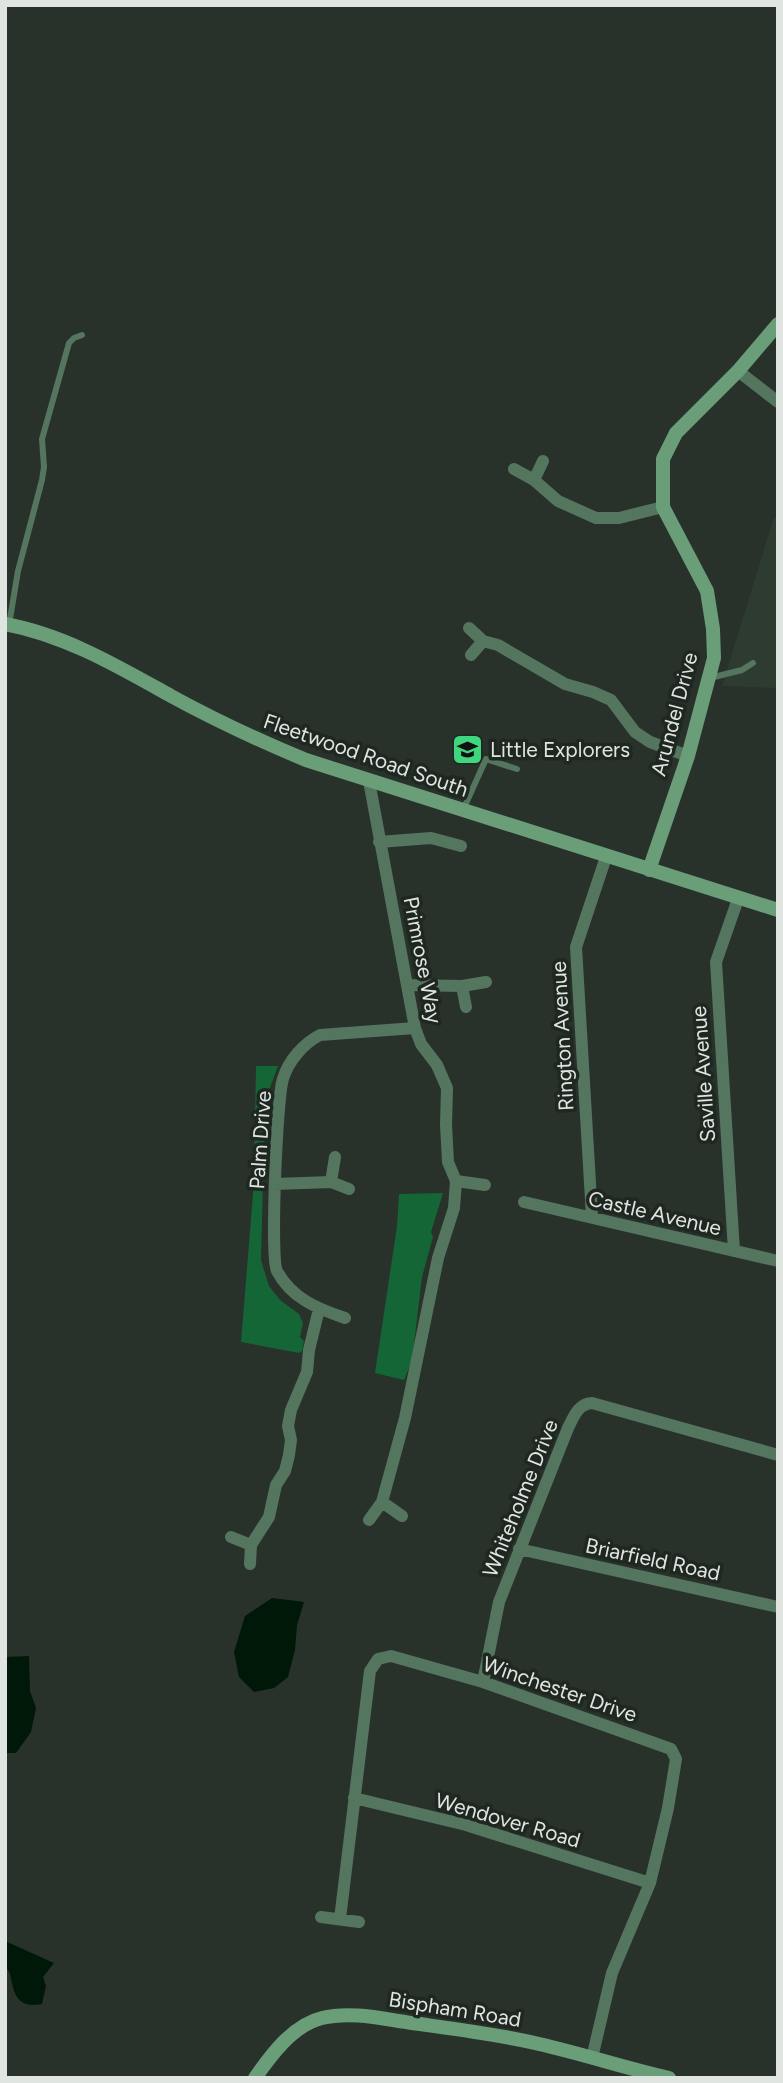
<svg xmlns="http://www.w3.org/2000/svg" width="783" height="2083" font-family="Figtree,sans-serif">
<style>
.built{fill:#2e3b31}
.green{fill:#146637}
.water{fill:#001808}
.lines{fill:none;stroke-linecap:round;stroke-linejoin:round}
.lane{stroke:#55765e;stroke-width:6}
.street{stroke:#55765e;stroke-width:12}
.secondary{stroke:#699e78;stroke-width:14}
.labels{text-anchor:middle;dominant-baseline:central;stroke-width:7;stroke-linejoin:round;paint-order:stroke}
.street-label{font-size:21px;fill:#e0e5e1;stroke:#1f2721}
.poi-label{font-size:21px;fill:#e0e5e1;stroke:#1f2721;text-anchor:start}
</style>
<rect width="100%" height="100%" fill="#29312b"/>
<path class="built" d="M 774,517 L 778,518 L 778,688 L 722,686 Z"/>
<path class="green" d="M 256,1066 L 278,1066 L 265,1101 L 261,1260 L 269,1286 L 280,1300 L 299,1314 L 303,1323 L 300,1337 L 304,1341 L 302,1351 L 299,1353 L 241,1342 L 254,1182 Z
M 443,1193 L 431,1232 L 433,1237 L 422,1277 L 412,1361 L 404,1380 L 375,1373 L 397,1226 L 399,1194 Z"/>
<path class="water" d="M 272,1598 L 304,1602 L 297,1625 L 295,1650 L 288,1677 L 274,1688 L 254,1692 L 239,1677 L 234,1652 L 245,1616 Z
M 29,1656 L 30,1691 L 36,1708 L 31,1732 L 16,1753 L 5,1753 L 5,1657 Z
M 5,1941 L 54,1963 L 43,1977 L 46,1986 L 42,2004 C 17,2009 14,1994 10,1974 C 9,1971 6,1968 5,1964 C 3,1958 5,1948 5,1941 Z"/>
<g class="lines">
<path class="lane" d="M 9,625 L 18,571 L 42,480 L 44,467 L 42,439 L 69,343 L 74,338 L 82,335
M 710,678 L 742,670 L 753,663
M 463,810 L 486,759 L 517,769"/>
<path class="street" d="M 738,371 L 778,402
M 514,469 L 534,480 L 558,501 L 596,518 L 619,518 L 663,507
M 534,480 L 543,461
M 469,628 L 483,641
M 471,655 L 483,641 L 498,645 L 565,684 L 593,692 L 611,700 L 635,732 L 650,742 L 688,756
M 369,781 L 415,1028 L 421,1044 L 437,1065 L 447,1088 L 446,1125 L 448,1162 L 456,1181 L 454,1208 L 438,1258 L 405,1418 L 382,1502 L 402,1516
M 379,842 L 431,838 L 461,846
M 408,985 L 462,986 L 486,982
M 462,986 L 466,1007
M 456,1181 L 485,1185
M 331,1182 L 335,1157
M 275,1184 L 331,1182 L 349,1189
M 524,1202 L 778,1261
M 592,1217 L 576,947 L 606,857
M 734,1251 L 716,962 L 738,899
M 345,1318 C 318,1309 291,1298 277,1271 C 270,1258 277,1097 283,1079 C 288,1061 304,1043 320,1035 L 415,1028
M 369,1520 L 382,1502
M 231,1537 L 251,1545 L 269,1517 L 276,1485 L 285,1471 L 289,1455 L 291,1440 L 288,1426 L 291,1410 L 307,1372 L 309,1350 L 319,1309
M 519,1549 L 778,1607
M 250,1564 L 251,1545
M 483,1682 L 499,1602 L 568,1428 C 574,1416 578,1404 592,1403 L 778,1455
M 354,1798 L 466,1825 L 650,1883
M 321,1917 L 359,1922
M 340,1919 L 370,1671 L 378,1659 L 391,1656 L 483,1682 L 671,1749 L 676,1759 L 668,1808 L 650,1883 L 612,1973 L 592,2058"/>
<path class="secondary" d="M 5,624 C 65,635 119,667 171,696 C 215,720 260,741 306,760 L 778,910
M 649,870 L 688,756 L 714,658 L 713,629 L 707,591 L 663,507 L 663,459 L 676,433 L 738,371 L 778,324
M 255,2078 C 271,2055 293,2025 322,2018 C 351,2011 383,2019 412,2023 C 455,2029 497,2034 539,2044 C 583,2054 625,2068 669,2078"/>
</g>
<defs>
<symbol id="school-square" viewBox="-11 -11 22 22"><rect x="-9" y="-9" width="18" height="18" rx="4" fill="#3fd77d" stroke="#1f2721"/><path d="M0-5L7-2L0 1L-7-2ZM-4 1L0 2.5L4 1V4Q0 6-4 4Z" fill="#111"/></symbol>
</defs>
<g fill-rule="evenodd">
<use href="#school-square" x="450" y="732" width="35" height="35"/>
</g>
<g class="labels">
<g class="street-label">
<text transform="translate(674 714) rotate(-75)">Arundel Drive</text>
<text transform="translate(366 755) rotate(19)">Fleetwood Road South</text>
<text transform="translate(423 960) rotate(79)">Primrose Way</text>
<text transform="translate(562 1036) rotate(-93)">Rington Avenue</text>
<text transform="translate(703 1074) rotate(-94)">Saville Avenue</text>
<text transform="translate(260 1140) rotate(-86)">Palm Drive</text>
<text transform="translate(655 1213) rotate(13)">Castle Avenue</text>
<text transform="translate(520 1498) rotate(-68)">Whiteholme Drive</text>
<text transform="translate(653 1559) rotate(12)">Briarfield Road</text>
<text transform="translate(560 1689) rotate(19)">Winchester Drive</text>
<text transform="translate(508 1820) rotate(16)">Wendover Road</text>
<text transform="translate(455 2009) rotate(9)">Bispham Road</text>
</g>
<g class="poi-label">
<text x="490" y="749">Little Explorers</text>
</g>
</g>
<rect width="783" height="2083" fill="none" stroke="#e0e5e1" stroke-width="14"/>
</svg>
